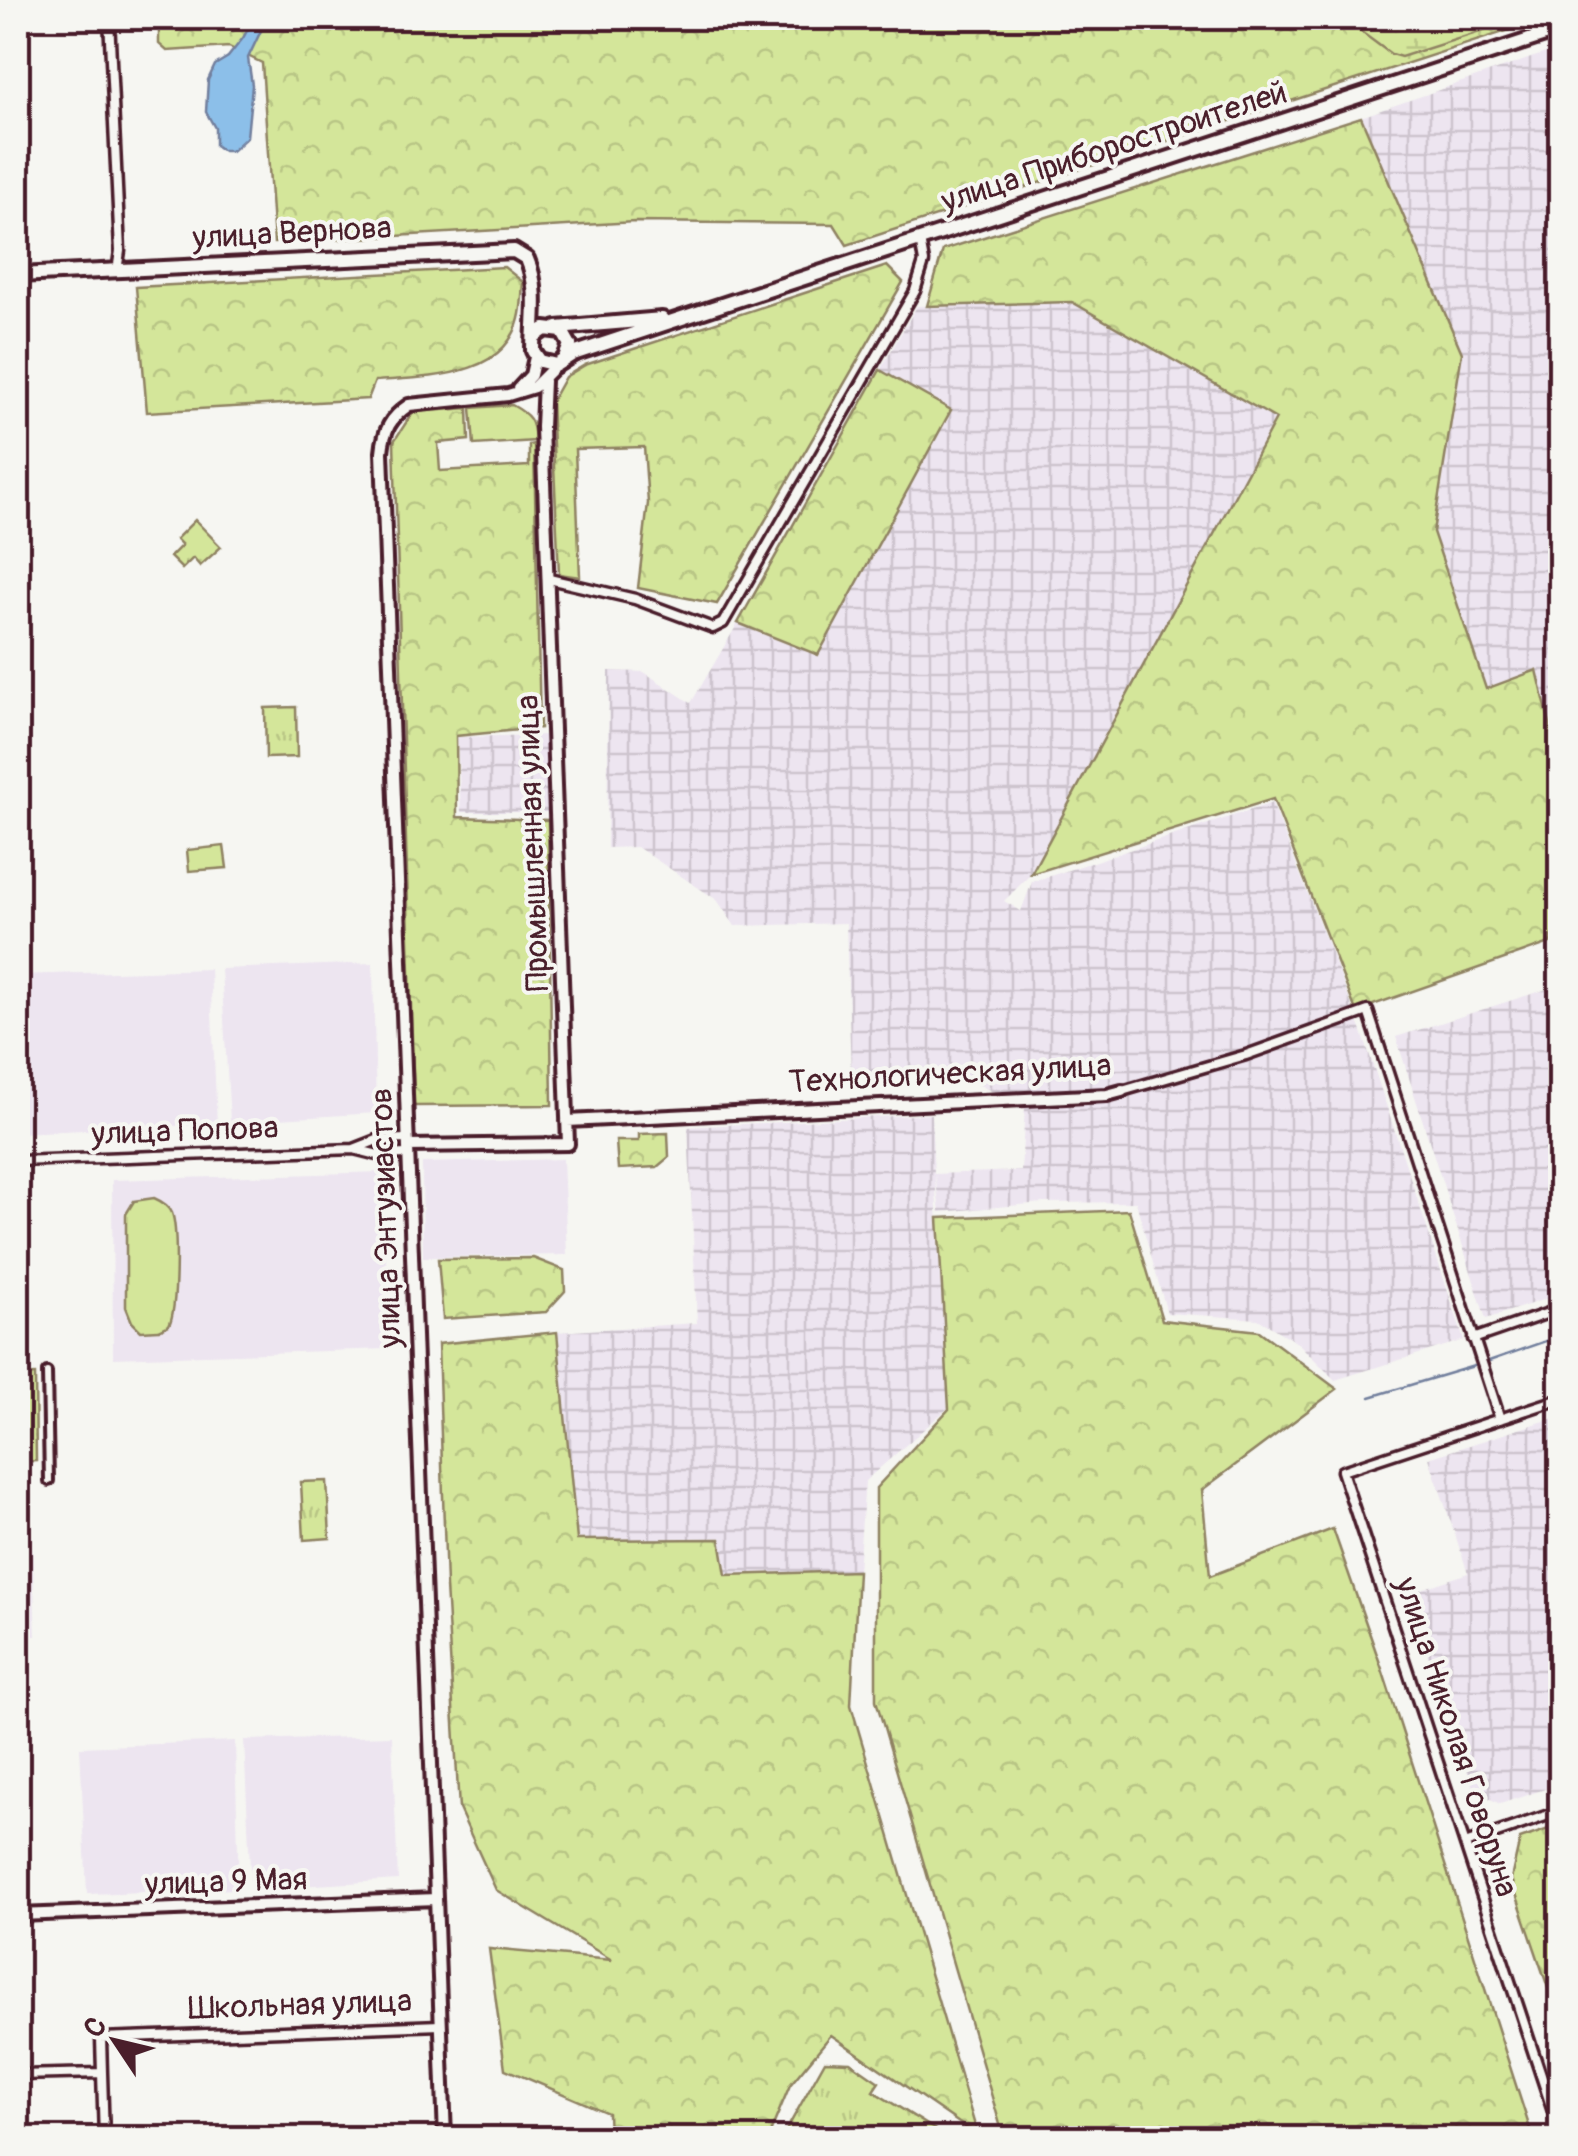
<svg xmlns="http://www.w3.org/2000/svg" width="1578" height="2156" font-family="Pangolin,sans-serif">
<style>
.built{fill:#ede5f0}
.industrial{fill:url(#industrial-grid)}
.grass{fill:#d4e69a;stroke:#8f8262;stroke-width:2.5}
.forest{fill:url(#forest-crowns);stroke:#8f8262;stroke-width:2.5}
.wetland{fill:url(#wetland-marsh);stroke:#8f8262;stroke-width:2.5}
.park{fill:url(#park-tufts);stroke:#8f8262;stroke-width:2.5}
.water{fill:#8cbfe9;stroke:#727f9d;stroke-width:2.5}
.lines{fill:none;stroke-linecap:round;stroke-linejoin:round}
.stream{stroke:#727f9d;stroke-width:2.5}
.pedestrian-casing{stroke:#4a1f2b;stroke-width:14}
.minor-casing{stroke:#4a1f2b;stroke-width:15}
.tertiary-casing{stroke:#4a1f2b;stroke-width:18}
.primary-casing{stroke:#4a1f2b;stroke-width:20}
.pedestrian{stroke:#f6f6f2;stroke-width:6}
.minor{stroke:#f6f6f2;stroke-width:8}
.tertiary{stroke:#f6f6f2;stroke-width:10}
.primary{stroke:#f6f6f2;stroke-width:12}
.labels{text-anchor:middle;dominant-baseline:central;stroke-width:8;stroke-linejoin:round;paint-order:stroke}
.street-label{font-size:32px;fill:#4a1f2b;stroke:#f6f6f2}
</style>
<defs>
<pattern id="industrial-grid" width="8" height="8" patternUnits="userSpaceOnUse" patternTransform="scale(2.5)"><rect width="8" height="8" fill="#ede5f0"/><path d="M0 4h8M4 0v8" fill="none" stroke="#cdc4ce"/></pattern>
<pattern id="forest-crowns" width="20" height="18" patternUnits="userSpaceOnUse" patternTransform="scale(2.5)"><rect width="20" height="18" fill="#d4e69a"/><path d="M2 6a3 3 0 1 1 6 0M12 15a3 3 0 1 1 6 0" fill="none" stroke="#b8c585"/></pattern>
<pattern id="wetland-marsh" width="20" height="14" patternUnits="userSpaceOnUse" patternTransform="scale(2.5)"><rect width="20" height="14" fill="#d4e69a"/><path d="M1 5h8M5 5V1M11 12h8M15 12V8" fill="none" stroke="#b8c585"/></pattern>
<pattern id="park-tufts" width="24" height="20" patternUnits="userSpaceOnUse" patternTransform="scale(2.5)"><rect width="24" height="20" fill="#d4e69a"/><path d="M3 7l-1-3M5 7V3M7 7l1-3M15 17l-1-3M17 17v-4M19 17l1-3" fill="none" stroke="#b8c585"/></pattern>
</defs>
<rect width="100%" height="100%" fill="#f6f6f2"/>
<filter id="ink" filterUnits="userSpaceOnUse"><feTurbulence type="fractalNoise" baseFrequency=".01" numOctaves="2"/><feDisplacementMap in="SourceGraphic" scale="20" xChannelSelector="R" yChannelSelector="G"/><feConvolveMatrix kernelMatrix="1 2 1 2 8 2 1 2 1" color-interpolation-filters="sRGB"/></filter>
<g filter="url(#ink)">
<path class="built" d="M 373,963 L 376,1113 L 230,1122 L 221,969 Z
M 210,969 L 217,1124 L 18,1133 L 18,975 Z
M 563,1159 L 567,1255 L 423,1257 L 422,1163 Z
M 383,1172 L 389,1349 L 113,1358 L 112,1180 Z
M 29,1472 L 36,1636 L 18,1637 L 18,1473 Z
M 392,1736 L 398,1880 L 251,1889 L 244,1740 Z
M 235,1741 L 239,1889 L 87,1894 L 80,1747 Z"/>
<path class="industrial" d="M 1560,48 L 1560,767 L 1537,671 L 1486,690 L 1433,532 L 1462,353 L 1361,117 Z
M 1072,302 L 1277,419 L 1031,874 L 1004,901 L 1021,911 L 1032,882 L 1272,803 L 1361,1029 L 1464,1340 L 1335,1380 L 1299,1344 L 1258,1319 L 1167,1313 L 1136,1202 L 1043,1203 L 940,1212 L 935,1174 L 949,1407 L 865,1481 L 858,1571 L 726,1575 L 719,1539 L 577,1540 L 557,1332 L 697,1323 L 688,1127 L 931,1114 L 934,1174 L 1021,1171 L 1025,1107 L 954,1073 L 851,1074 L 846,923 L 735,926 L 717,900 L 637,847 L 607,848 L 609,671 L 644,672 L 691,703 L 738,623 L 817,655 L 950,410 L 880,370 L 917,306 Z
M 547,735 L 550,812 L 461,812 L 457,737 Z
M 1560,985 L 1560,1294 L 1486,1319 L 1396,1037 Z
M 1560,1416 L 1560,1784 L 1500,1804 L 1474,1790 L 1407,1594 L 1468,1573 L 1429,1458 Z"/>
<path class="grass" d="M 512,405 C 530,415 534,420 535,441 L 474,445 L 471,408 Z
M 224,846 L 227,868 L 189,871 L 187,850 Z
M 154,1198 C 161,1201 169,1205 172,1213 C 178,1229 177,1311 169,1325 L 159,1330 L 141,1331 L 132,1322 L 126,1307 L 126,1214 L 134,1201 Z"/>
<path class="forest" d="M 159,18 L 1547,18 L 847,245 L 834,224 L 635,222 L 274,243 L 262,63 L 229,47 L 167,51 L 159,44 Z
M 1361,117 L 1462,353 L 1433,532 L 1486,689 L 1537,670 L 1560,767 L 1560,914 L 1550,943 L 1356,1011 L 1273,799 L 1031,874 L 1276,419 L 1072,302 L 927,306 L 943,250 Z
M 887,266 L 903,282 L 717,604 L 638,588 L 648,503 L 644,447 L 575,449 L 580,577 L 559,574 L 551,402 L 565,377 L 585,365 Z
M 504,267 L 523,282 C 522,293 522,304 520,314 C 508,379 426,377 375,381 L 368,399 L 147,412 L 136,287 Z
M 880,370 L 951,410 L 818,655 L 738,623 Z
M 468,408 L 469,440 L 438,443 L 440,471 L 529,466 L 529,445 L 534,444 L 540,728 L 456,736 L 457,817 L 548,820 L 552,1105 L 414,1106 L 394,441 L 413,412 Z
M 668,1133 L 669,1157 L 657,1167 L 618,1169 L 616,1141 L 639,1141 L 639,1134 Z
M 1129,1210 L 1162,1320 L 1259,1331 L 1337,1389 L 1202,1490 L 1210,1576 L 1333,1529 L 1382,1669 L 1533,2138 L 1004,2138 L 876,1700 L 876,1488 L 949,1409 L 938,1218 Z
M 533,1258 L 564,1270 L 565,1291 L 546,1312 L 443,1319 L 438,1259 Z
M 557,1332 L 577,1540 L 720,1539 L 726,1575 L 858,1571 L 851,1705 L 978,2136 L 831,2035 L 790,2085 L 768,2138 L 609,2138 L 608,2113 L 505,2069 L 489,1949 L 612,1960 L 496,1890 L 459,1809 L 446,1586 L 438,1344 Z
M 1560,1825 L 1560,2023 L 1511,1879 L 1520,1839 Z"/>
<path class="wetland" d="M 1326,18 L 1524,18 L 1401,57 L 1391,54 L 1360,31 Z"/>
<path class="park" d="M 195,520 L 221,547 L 200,566 L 193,558 L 182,569 L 170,557 L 182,545 L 176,539 Z
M 296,707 L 297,757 L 266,758 L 265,708 Z
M 35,1375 L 36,1461 L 18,1462 L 18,1376 Z
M 327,1481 L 330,1538 L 304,1540 L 301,1482 Z
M 825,2061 L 850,2062 L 879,2082 L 873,2091 L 945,2136 L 943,2138 L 782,2138 Z"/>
<path class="water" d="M 254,18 L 267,18 L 248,58 L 252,85 L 247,137 L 232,151 L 223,151 L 215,145 L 215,128 L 206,112 L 208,80 L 215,65 L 228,57 L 243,38 Z"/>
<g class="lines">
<path class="stream" d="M 1489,1361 L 1560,1336
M 1370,1397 L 1474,1366"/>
<defs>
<path id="pedestrian" d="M 47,1372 L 49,1481"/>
<path id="minor" d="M 109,18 L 120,251 L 117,271
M 549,579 L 635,599 L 713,628 L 723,623 L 915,291 L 924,262 L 920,240
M 1122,1091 L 1246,1055 L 1368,1011 L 1500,1419
M 354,1149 L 377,1140 L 408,1139
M 18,1161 L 354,1149 L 378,1155 L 408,1154
M 1473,1339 L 1560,1309
M 1560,1399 L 1342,1471 L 1560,2133
M 1465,1844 L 1560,1811
M 102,2073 L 104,2138
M 18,2075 L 102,2073 L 101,2038 L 440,2025"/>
<path id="tertiary" d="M 518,389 L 531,375 L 535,357
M 567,1121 L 1107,1095 L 1122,1091
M 408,1146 L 568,1144 L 542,427 L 544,381
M 18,1915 L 436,1899
M 445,2138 L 382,452 C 384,430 390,418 409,405 L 508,395 L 534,387 L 556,365"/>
<path id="primary" d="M 18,275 L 514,251 L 527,259 C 540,289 533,321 533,351 L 540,361 L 556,365 L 573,354 L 685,317 L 1560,30
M 557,328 L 662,319
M 535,336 L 545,329 L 562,331 L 570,345 L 564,360"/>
</defs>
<use href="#pedestrian" class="pedestrian-casing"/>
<use href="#minor" class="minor-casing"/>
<use href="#tertiary" class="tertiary-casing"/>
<use href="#primary" class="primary-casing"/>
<use href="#pedestrian" class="pedestrian"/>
<use href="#minor" class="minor"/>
<use href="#tertiary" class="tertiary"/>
<use href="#primary" class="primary"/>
</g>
</g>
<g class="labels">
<g class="street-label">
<text transform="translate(1114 147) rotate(-18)">улица Приборостроителей</text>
<text transform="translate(292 233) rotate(-3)">улица Вернова</text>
<text transform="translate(533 843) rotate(-92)">Промышленная улица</text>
<text transform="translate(950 1074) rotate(-3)">Технологическая улица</text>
<text transform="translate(185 1131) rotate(-2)">улица Попова</text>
<text transform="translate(386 1218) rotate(-92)">улица Энтузиастов</text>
<text transform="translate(1456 1737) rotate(72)">улица Николая Говоруна</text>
<text transform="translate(226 1882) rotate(-2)">улица 9 Мая</text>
<text transform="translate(300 2005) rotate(-2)">Школьная улица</text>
</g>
</g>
<rect width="1578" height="2156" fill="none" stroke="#f6f6f2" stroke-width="60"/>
<rect x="30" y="30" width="1518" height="2096" fill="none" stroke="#4a1f2b" stroke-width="4" filter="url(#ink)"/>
<g transform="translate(115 2041) rotate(305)" stroke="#f6f6f2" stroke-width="8" paint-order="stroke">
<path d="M0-8L18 38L0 25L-18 38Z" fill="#4a1f2b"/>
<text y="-15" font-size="28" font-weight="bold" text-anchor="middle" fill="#4a1f2b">С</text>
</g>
</svg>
